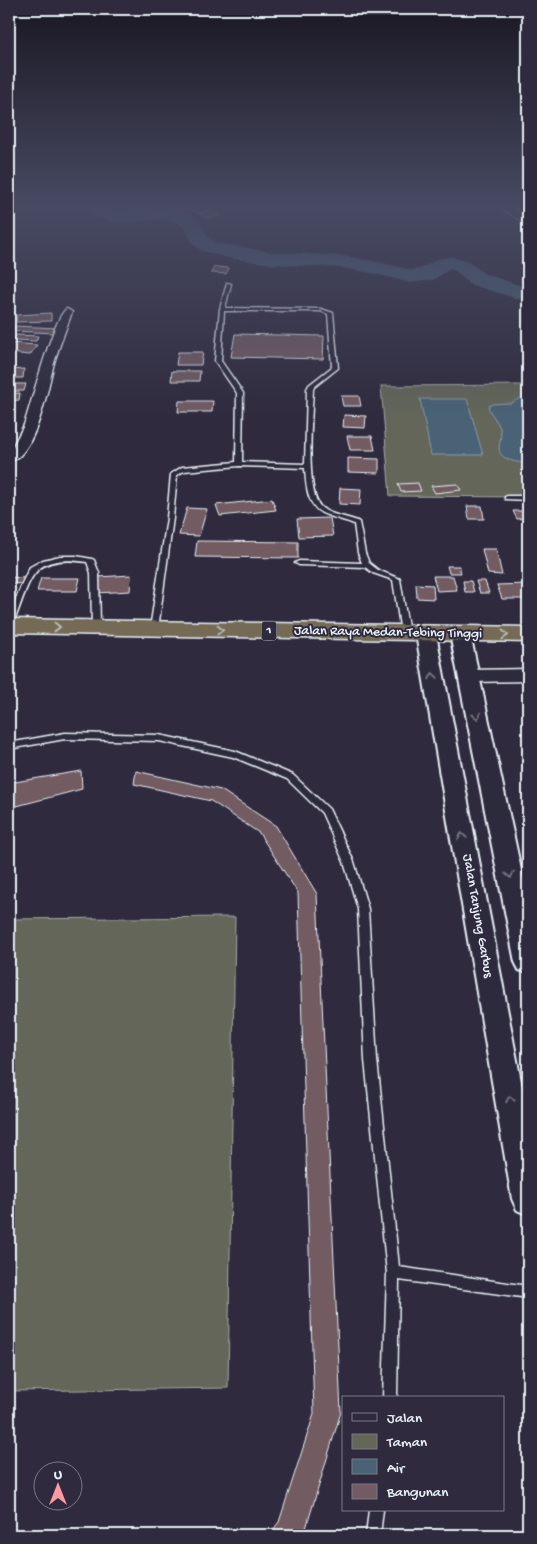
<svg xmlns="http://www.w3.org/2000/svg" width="537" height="1544" font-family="'Gochi Hand',sans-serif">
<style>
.green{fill:#646658;stroke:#a6aca8}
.water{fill:#4a6275;stroke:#899ba9}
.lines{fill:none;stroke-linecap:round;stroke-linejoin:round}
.river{fill:#4a6275;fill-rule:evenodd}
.building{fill:#725b62;stroke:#e8f1f8}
.service-casing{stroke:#e8f1f8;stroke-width:3}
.minor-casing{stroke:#e8f1f8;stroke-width:3}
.tertiary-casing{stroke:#e8f1f8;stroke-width:4}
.trunk-casing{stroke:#e8f1f8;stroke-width:3}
.service{fill:#2f2a3d;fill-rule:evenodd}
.minor{fill:#2f2a3d;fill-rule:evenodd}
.tertiary{fill:#2f2a3d;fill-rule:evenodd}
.trunk{fill:#746b55;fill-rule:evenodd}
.oneway{stroke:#babbb7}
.oneway2{stroke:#70707e}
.labels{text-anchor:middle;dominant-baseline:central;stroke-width:4;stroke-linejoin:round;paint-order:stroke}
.shield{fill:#2f2a3d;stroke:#b0b5c0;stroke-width:1}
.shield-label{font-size:12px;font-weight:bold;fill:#e8f1f8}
.street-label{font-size:14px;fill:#e8f1f8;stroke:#2f2a3d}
</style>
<rect width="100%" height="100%" fill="#2f2a3d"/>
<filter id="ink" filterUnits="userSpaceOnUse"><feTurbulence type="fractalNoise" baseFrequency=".02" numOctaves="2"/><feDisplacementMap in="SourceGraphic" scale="10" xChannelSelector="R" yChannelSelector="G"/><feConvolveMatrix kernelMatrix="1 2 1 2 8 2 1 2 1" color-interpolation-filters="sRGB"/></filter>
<g filter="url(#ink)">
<path class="green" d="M 528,385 L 528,497 L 390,496 L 381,386 Z
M 235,917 L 228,1388 L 9,1391 L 9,919 Z"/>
<path class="water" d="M 528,394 L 528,464 C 518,462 499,461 499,448 C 500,439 502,437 500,428 C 497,420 491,415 488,407 L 492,404 L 511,403 Z
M 420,399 L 467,399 L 483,455 L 431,455 Z"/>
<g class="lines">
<path class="river" d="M 81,205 L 102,205 L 111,209 L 167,207 L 180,210 L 187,212 L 199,220 L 208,237 L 216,243 L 271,252 L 342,256 L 378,262 L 411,270 L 419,269 L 438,259 L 452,257 L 470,263 L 485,274 L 528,288 L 528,302 L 469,284 L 456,271 L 450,269 L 433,280 L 410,283 L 376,274 L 342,268 L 271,264 L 229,258 L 202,251 L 193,244 L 184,227 L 173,220 L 167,219 C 142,220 98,230 81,205 Z"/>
</g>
<path class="building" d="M 167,205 L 184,205 L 189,207 L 178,210 Z
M 247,205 L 253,209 L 243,211 L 233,206 Z
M 527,205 L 528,211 L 516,213 L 507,208 Z
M 213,209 L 220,216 L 206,218 L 198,211 Z
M 214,267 L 229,268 L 226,274 L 211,273 Z
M 51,313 L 51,321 L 16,322 L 17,315 Z
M 15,326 L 58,328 L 55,333 L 12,331 Z
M 235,334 L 324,336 L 323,359 L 231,357 Z
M 16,335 L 38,336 L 36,341 L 13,340 Z
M 9,343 L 37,345 L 30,355 L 9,353 Z
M 178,352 L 203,352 L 201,365 L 176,365 Z
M 24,369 L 23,378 L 9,378 L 9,370 Z
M 172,371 L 200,371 L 199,381 L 171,381 Z
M 9,384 L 26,384 L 24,391 L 9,391 Z
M 20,393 L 19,400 L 9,401 L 9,394 Z
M 341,396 L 359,396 L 361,406 L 343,406 Z
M 179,401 L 213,401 L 212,412 L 178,412 Z
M 344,415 L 366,416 L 365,428 L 343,427 Z
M 347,436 L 372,436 L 375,450 L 350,450 Z
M 348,458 L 379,459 L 379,473 L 348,472 Z
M 418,483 L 421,491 L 401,492 L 398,484 Z
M 457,484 L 461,490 L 435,493 L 431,486 Z
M 340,488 L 361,489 L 360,505 L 339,504 Z
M 272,499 L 276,510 L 220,516 L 216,505 Z
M 467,506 L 482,506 L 484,519 L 469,519 Z
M 187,508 L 207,509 L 199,536 L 179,535 Z
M 513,511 L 527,511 L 528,518 L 517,519 Z
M 330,518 L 333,536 L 299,537 L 297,519 Z
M 197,541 L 298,542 L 298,558 L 195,557 Z
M 482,549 L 496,549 L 502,575 L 488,574 Z
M 447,566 L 459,566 L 461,573 L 449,573 Z
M 131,575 L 130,591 L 97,593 L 98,577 Z
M 433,576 L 453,576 L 457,590 L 437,591 Z
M 9,577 L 25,578 L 23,584 L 9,583 Z
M 41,578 L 80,578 L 77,591 L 37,591 Z
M 463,581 L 471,581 L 474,592 L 465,592 Z
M 476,581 L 485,581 L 489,593 L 480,593 Z
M 416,584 L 433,585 L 434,599 L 417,598 Z
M 528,584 L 528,599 L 502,599 L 497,585 Z
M 81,771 L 82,789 L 9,808 L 9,783 Z
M 136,771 L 221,790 L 276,826 L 317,894 L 341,1412 L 304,1535 L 269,1535 L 279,1522 L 314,1414 L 298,893 L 259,833 L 211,801 L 134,784 Z"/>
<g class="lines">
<defs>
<path id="service" d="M 290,205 L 295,205 L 298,209 L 295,210 Z
M 227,283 L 231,284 L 225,308 L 321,309 L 333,313 L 338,368 L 314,387 L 313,389 C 312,414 305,488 320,506 C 329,516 348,516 359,522 L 365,553 L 369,563 L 378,570 L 400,579 L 409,633 L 408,635 L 402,635 L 401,633 L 393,580 L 373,573 L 365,567 L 299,565 L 295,563 L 299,561 L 362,563 L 358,553 L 354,524 C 345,520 336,519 327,515 C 307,509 306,486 305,468 L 239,466 L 184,471 L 177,475 L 173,518 L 158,629 L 154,631 L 150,629 L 167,518 L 171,474 L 182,467 L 236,462 L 237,393 L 215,361 L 220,309 ZM 224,311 L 321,311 L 328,314 L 332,367 L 309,385 L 307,389 L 305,464 L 242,462 L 243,393 L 221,361 Z
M 507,496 L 528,496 L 528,500 L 505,499 L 505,497 Z
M 60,556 L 76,556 L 92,559 L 94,560 L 99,573 L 100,628 L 99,630 L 96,630 L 92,628 L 91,573 L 87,562 C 29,553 31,580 13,624 L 9,626 L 9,616 L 24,579 L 30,567 L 43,560 Z
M 65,733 L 159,735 L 235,751 L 293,775 L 329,809 L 354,862 L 368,909 L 377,1060 L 399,1267 L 528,1286 L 528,1298 L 399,1280 L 397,1398 L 383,1398 L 387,1273 L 365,1060 L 358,909 L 344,862 L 322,813 L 287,779 L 233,757 L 159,741 L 65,739 L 9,749 L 9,743 Z
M 369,1510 L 383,1510 L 380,1535 L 366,1535 Z"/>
<path id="minor" d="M 186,205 L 220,205 L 199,212 Z
M 496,205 L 507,205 L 528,218 L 528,225 Z
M 67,309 L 72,312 C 66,329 59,346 54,363 C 48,387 36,456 9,462 C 9,449 18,438 24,425 C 30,408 55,312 67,309 Z
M 528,669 L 528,681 L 468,682 L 462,680 L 459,676 L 462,672 L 468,670 Z"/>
<path id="tertiary" d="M 426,628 L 433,630 L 436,634 L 528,1118 L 528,1215 L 517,1210 L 512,1199 L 416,634 L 419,630 Z
M 460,628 L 467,630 L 470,634 L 528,902 L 528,973 L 519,970 L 515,962 L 450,634 L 453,630 Z"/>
<path id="trunk" d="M 9,619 L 528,627 L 528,642 L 9,633 Z"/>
</defs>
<use href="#service" class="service-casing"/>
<use href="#minor" class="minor-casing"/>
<use href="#tertiary" class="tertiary-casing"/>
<use href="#trunk" class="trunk-casing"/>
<use href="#service" class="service"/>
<use href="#minor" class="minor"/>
<use href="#tertiary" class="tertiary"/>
<use href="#trunk" class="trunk"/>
</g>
<defs><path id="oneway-chevron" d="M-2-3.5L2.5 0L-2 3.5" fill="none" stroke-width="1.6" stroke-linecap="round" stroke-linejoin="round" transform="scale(1.25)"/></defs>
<g class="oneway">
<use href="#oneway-chevron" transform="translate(57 627) rotate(1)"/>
<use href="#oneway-chevron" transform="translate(220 630) rotate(1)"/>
<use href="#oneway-chevron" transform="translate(505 635) rotate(1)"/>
</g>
<g class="oneway2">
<use href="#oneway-chevron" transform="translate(433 676) rotate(-100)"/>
<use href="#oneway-chevron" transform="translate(477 716) rotate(78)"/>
<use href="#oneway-chevron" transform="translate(462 836) rotate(-100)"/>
<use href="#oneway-chevron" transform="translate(510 875) rotate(78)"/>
<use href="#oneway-chevron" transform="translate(510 1099) rotate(-100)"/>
</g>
</g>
<linearGradient id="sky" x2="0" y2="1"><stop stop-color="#1a1722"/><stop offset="0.49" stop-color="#474a62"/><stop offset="1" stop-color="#474a62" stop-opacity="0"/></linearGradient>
<rect width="537" height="422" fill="url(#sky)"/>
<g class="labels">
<rect class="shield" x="261.5" y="621.5" width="15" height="19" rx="4"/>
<g class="shield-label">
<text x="269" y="631">1</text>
</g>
<g class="street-label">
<text transform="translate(388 633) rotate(1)">Jalan Raya Medan-Tebing Tinggi</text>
<text transform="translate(477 916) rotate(80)">Jalan Tanjung Garbus</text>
</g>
</g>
<rect width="537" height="1544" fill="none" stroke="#2f2a3d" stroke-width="30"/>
<rect x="15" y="15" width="507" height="1514" fill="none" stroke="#e8f1f8" stroke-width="2" filter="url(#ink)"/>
<rect x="342" y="1396" width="162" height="115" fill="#2f2a3d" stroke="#797a88"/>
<rect x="352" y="1413" width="25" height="8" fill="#2f2a3d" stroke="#797a88"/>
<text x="387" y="1422" font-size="15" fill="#e8f1f8">Jalan</text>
<rect x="352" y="1434" width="25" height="15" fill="#646658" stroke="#797a88"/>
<text x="387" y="1446" font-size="15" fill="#e8f1f8">Taman</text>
<rect x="352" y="1459" width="25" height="15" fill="#4a6275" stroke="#797a88"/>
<text x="387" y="1472" font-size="15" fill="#e8f1f8">Air</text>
<rect x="352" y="1484" width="25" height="15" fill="#725b62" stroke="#797a88"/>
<text x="387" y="1496" font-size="15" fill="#e8f1f8">Bangunan</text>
<g transform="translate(58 1486)"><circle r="24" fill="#2f2a3d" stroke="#797a88"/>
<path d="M0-4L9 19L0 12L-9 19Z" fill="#ff9aa2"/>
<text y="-8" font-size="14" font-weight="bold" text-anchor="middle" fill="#e8f1f8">U</text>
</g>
</svg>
